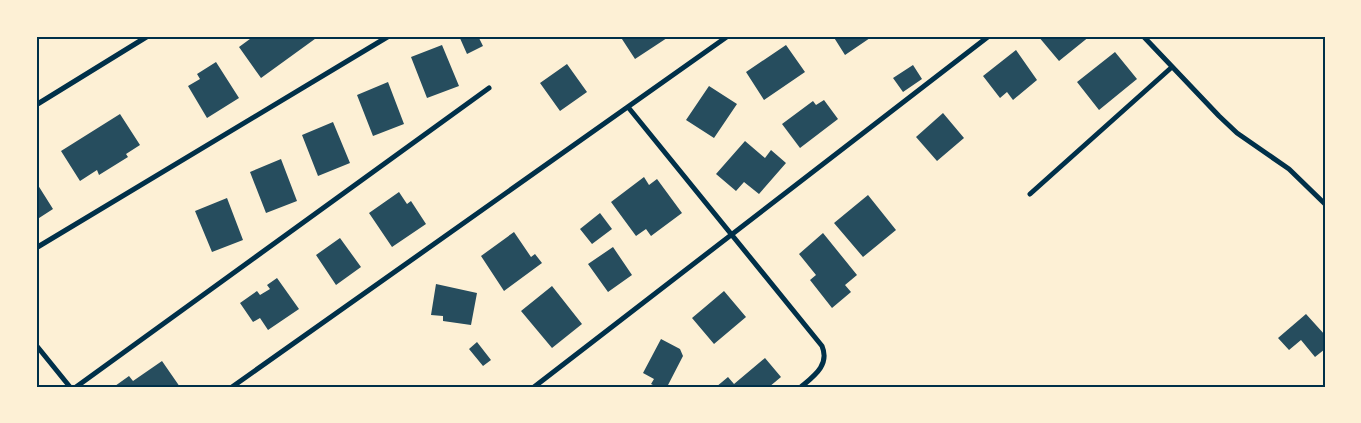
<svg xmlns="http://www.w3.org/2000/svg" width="1361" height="423" font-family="'Open Sans',sans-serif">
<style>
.building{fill:#264d5e}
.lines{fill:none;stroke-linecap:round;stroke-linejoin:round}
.minor{stroke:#003049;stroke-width:5}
.neatline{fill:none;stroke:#003049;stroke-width:2}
</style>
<rect width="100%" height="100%" fill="#fdf0d5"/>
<path class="building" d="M 254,36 L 319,36 L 261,78 L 239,47 Z
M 459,36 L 478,36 L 483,46 L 467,54 Z
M 620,36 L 670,36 L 635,59 Z
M 833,36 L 869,36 L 870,38 L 845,55 Z
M 1038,36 L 1090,36 L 1059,61 Z
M 442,45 L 459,86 L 427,98 L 411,57 Z
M 786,45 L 805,72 L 764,100 L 746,72 Z
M 1016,50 L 1037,80 L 1013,100 L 1007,92 L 1000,98 L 983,76 Z
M 1115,52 L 1137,79 L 1099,110 L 1077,82 Z
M 216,62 L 239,98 L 207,118 L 188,86 L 200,79 L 197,74 Z
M 567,64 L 587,92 L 560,111 L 540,83 Z
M 913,65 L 922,79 L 903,92 L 893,78 Z
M 388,82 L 404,124 L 373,136 L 357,95 Z
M 709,86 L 737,104 L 714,138 L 686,120 Z
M 824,100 L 838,119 L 800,148 L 782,124 L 813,101 L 816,105 Z
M 943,113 L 964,138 L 937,161 L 916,137 Z
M 120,114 L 140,145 L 126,154 L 128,157 L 99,175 L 97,170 L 80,181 L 61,151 Z
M 333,122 L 350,163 L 318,176 L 302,135 Z
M 745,141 L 765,158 L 771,150 L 786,163 L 759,194 L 744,182 L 736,191 L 716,174 Z
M 281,159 L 297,201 L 266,213 L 250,172 Z
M 644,177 L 649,185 L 657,179 L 682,213 L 651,236 L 646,229 L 636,236 L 611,202 Z
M 36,182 L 53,209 L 36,220 Z
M 399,192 L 407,204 L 411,201 L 426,224 L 392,247 L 369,213 Z
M 868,195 L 896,230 L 863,257 L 834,223 Z
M 227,198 L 243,240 L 212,252 L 195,211 Z
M 600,213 L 612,229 L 592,244 L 580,229 Z
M 514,232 L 531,257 L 535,254 L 542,263 L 504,291 L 481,256 Z
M 823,233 L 857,275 L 845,285 L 851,292 L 832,308 L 810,280 L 816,275 L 799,254 Z
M 340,238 L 361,267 L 336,285 L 316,255 Z
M 613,247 L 632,275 L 608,292 L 588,264 Z
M 277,278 L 299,309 L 268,330 L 260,318 L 253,322 L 240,303 L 257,291 L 260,295 L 270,289 L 267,285 Z
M 436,284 L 477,293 L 471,325 L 443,321 L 443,316 L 431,315 Z
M 552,286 L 582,324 L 552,348 L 521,311 Z
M 724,291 L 746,317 L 714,344 L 692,318 Z
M 1306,314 L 1325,335 L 1325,349 L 1315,357 L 1301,340 L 1289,350 L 1278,338 Z
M 661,339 L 680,349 L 683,356 L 667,387 L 657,387 L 651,384 L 654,379 L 643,373 Z
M 477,342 L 491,360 L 483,366 L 469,349 Z
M 765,358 L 781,377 L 769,387 L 716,387 L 728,377 L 734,384 Z
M 162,361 L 180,387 L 115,386 L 129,376 L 133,381 Z"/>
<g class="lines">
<path class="minor" d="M 1143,36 L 1219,116 L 1237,133 L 1289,169 L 1325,204
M 36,105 L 148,36
M 628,107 L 822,346 C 830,365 814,376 801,387
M 1030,194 L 1172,67
M 36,248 L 389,36
M 36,345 L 70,387
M 76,387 L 489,88
M 232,387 L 728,36
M 534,387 L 989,36"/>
</g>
<rect width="1361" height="423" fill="none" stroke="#fdf0d5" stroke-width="75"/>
<rect x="38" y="38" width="1286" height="348" class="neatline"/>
</svg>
